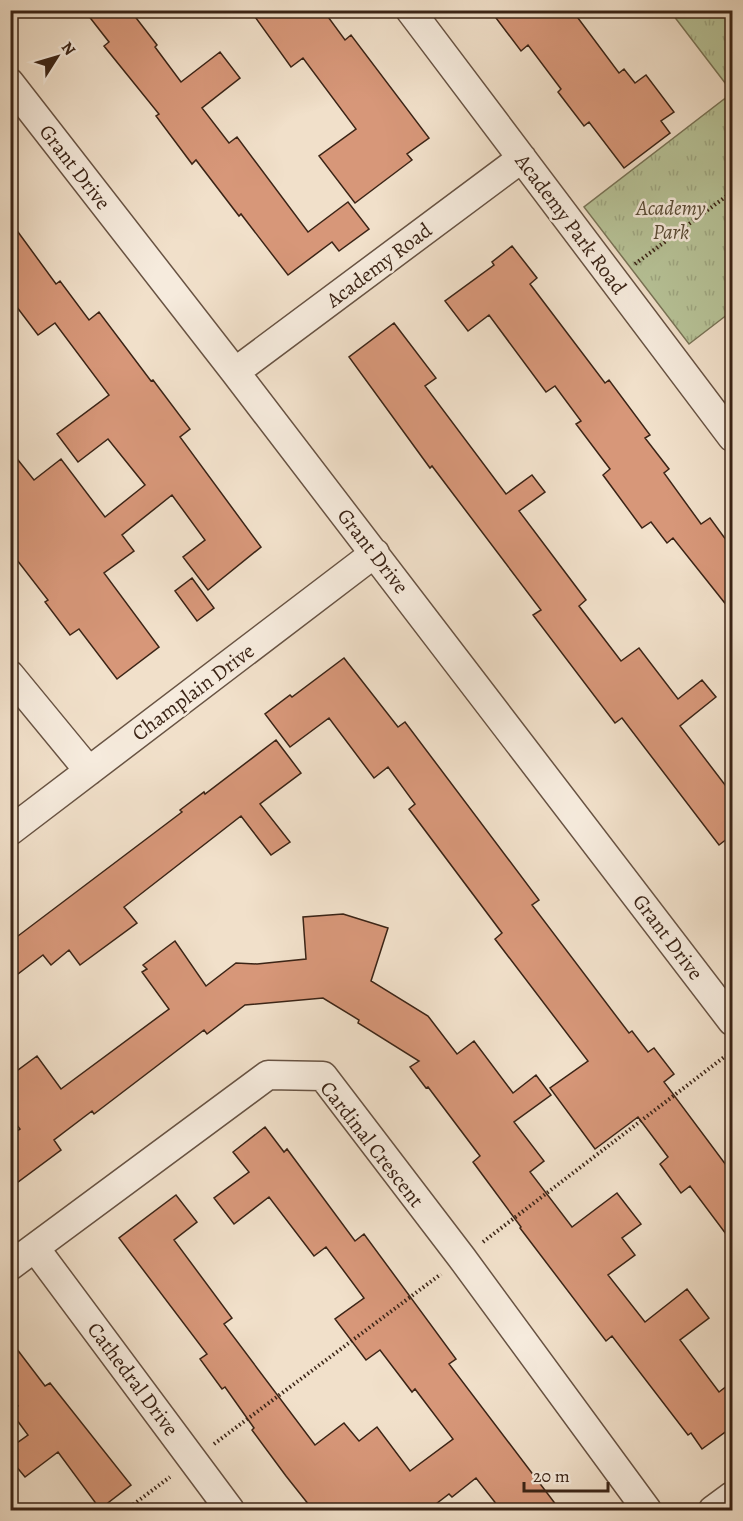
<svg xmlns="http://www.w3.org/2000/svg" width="743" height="1521" font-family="Alegreya,serif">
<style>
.park{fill:url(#park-tufts);stroke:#797457;stroke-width:1.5}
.building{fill:#d79779;stroke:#3b2416;stroke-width:1.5}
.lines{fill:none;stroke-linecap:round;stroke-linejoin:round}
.minor-casing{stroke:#685343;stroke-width:31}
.path{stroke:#3b2416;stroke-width:4;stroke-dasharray:1.5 3;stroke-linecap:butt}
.minor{stroke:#f6ebdd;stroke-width:28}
.labels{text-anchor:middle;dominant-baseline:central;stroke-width:5;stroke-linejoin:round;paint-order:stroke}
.street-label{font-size:21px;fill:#3b2416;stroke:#f6ebdd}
.park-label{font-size:21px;font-style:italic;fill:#5a4c36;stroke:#f6ebdd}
</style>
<defs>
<pattern id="park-tufts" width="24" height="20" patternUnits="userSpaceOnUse" patternTransform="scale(1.5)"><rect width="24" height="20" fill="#b7c398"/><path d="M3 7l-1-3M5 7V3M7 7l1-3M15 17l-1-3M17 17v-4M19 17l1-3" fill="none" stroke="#9ea782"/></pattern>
</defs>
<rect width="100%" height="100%" fill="#f1e0ca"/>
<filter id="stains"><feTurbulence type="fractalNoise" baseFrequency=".00333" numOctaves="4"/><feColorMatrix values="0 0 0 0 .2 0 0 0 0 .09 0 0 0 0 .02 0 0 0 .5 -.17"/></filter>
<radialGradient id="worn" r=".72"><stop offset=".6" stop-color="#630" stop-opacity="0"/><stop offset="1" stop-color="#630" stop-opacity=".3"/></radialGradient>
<path class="park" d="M 670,11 L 732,11 L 732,92 Z
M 732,93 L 732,311 L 689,344 L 584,207 Z"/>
<path class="building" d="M 84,10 L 130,10 L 157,45 L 155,47 L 181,82 L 220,52 L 240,78 L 202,108 L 229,143 L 237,137 L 308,232 L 348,202 L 369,229 L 339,251 L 332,242 L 288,275 L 241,214 L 239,216 L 196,160 L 192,164 L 156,116 L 159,114 L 104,46 L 109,42 Z
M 250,10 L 323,10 L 345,40 L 351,35 L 429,138 L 407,154 L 412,160 L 355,203 L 319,156 L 356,129 L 303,58 L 291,67 Z
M 490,10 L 572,10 L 619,73 L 624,69 L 635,83 L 646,75 L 674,112 L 661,121 L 670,133 L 624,168 L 589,122 L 584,126 L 558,92 L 561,89 L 528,45 L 521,51 Z
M 10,221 L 56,284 L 60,281 L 89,320 L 99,312 L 151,381 L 153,380 L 190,429 L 180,437 L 261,547 L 208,590 L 183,557 L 205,540 L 172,495 L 122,535 L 134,551 L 104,573 L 159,647 L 117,679 L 79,629 L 70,635 L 45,602 L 48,600 L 10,551 L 10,450 L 34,480 L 61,459 L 105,517 L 145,485 L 108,439 L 78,462 L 57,434 L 109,395 L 55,323 L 38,335 L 10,298 Z
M 512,246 L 537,278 L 530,284 L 605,383 L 609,380 L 650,435 L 645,438 L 669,469 L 664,473 L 701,524 L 710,518 L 732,548 L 732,612 L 673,538 L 667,543 L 651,522 L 642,528 L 603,475 L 610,469 L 576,424 L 581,421 L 555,386 L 546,392 L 489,315 L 468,331 L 445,301 L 494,265 L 492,262 Z
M 394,323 L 436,378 L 425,386 L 506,494 L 532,475 L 545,492 L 519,511 L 586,600 L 579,606 L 621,661 L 639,648 L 678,699 L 702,680 L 716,697 L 680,726 L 732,794 L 732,835 L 719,845 L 622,718 L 615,723 L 533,615 L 541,610 L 432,466 L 430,468 L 349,357 Z
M 192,578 L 214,608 L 197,621 L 175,591 Z
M 344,658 L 398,727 L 405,722 L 539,900 L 532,905 L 629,1033 L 632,1031 L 648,1052 L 654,1048 L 674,1074 L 664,1082 L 732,1173 L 732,1242 L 690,1186 L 681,1193 L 660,1164 L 668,1157 L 638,1117 L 595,1149 L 550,1088 L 588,1061 L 495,939 L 502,933 L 409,809 L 415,804 L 388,767 L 374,778 L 329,718 L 290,747 L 265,714 L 290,695 L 292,697 Z
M 276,740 L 301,773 L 260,804 L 290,842 L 271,855 L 241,816 L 124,907 L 137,923 L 80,965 L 69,950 L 51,965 L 43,955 L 10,980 L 10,942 L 182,812 L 180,810 L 204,792 L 205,794 Z
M 343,914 L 388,928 L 371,981 L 428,1016 L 457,1054 L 474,1041 L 513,1093 L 536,1075 L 551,1095 L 514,1122 L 544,1161 L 530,1172 L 572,1227 L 617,1193 L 641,1224 L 622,1238 L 635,1255 L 608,1275 L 645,1322 L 687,1289 L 709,1318 L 680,1340 L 719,1392 L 732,1382 L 732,1427 L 702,1449 L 691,1433 L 688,1435 L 612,1336 L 606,1341 L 520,1228 L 521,1227 L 473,1162 L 480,1156 L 428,1087 L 426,1088 L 410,1067 L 419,1061 L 358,1023 L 359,1020 L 323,998 L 245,1005 L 207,1034 L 204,1030 L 94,1114 L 92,1111 L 54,1140 L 61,1150 L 10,1188 L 10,1136 L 20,1129 L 10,1116 L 10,1076 L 37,1056 L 61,1089 L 169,1009 L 142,972 L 147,969 L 143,965 L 175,941 L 206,986 L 236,963 L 257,964 L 306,959 L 303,917 Z
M 265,1127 L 284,1152 L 287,1149 L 355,1241 L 364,1234 L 456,1359 L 449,1364 L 560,1510 L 501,1510 L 476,1478 L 452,1497 L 449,1494 L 428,1510 L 313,1510 L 286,1476 L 252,1430 L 254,1428 L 225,1387 L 222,1389 L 200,1359 L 207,1354 L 119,1238 L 176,1195 L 197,1222 L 174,1240 L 232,1318 L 224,1324 L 315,1445 L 344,1423 L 359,1441 L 377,1427 L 410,1471 L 453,1439 L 415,1389 L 412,1392 L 380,1350 L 366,1360 L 335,1319 L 364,1298 L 326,1247 L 314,1256 L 269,1197 L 234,1224 L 214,1198 L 249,1172 L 233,1152 Z
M 10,1340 L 45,1386 L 50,1383 L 131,1485 L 100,1509 L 58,1452 L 25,1477 L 10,1459 L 10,1448 L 28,1435 L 11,1412 L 18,1406 L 10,1396 Z"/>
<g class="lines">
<defs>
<path id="minor" d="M 410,10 L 732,437
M 10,83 L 235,372 L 732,1021
M 235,372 L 522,158
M 10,675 L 89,771
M 10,831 L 375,553
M 35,1248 L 230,1510
M 10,1266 L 268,1075 L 323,1076 L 462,1258 L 647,1510
M 713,1510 L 732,1496"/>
</defs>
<use href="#minor" class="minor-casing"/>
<path class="path" d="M 635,264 L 732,192
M 483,1242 L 732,1051
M 214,1444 L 441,1274
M 126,1510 L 170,1477"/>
<use href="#minor" class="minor"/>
</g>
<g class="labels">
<g class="street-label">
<text transform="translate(75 167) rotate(52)">Grant Drive</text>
<text transform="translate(571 224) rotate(53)">Academy Park Road</text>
<text transform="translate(379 265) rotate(-37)">Academy Road</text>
<text transform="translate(373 551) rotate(52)">Grant Drive</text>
<text transform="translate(193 692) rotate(-37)">Champlain Drive</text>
<text transform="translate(668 937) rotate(53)">Grant Drive</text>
<text transform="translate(372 1144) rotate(52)">Cardinal Crescent</text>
<text transform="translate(133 1379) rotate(53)">Cathedral Drive</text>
</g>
<g class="park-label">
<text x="671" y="208">Academy<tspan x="671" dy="24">Park</tspan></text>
</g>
</g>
<rect width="743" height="1521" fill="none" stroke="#f1e0ca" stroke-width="36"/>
<rect x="12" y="12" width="719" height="1497" fill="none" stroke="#3b2416" stroke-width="3"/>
<rect x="18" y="18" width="707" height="1485" fill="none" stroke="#3b2416" stroke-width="1.5"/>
<g transform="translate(57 57) rotate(53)" stroke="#f6ebdd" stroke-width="4.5" paint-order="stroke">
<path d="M0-4.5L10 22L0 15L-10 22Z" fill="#3b2416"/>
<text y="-9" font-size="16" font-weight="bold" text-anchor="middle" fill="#3b2416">N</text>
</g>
<path d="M524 1482v9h84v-9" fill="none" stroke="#3b2416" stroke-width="3"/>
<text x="533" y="1482" font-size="18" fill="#3b2416" stroke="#f6ebdd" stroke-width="4.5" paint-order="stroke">20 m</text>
<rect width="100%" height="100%" filter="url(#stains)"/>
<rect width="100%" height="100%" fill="url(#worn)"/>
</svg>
